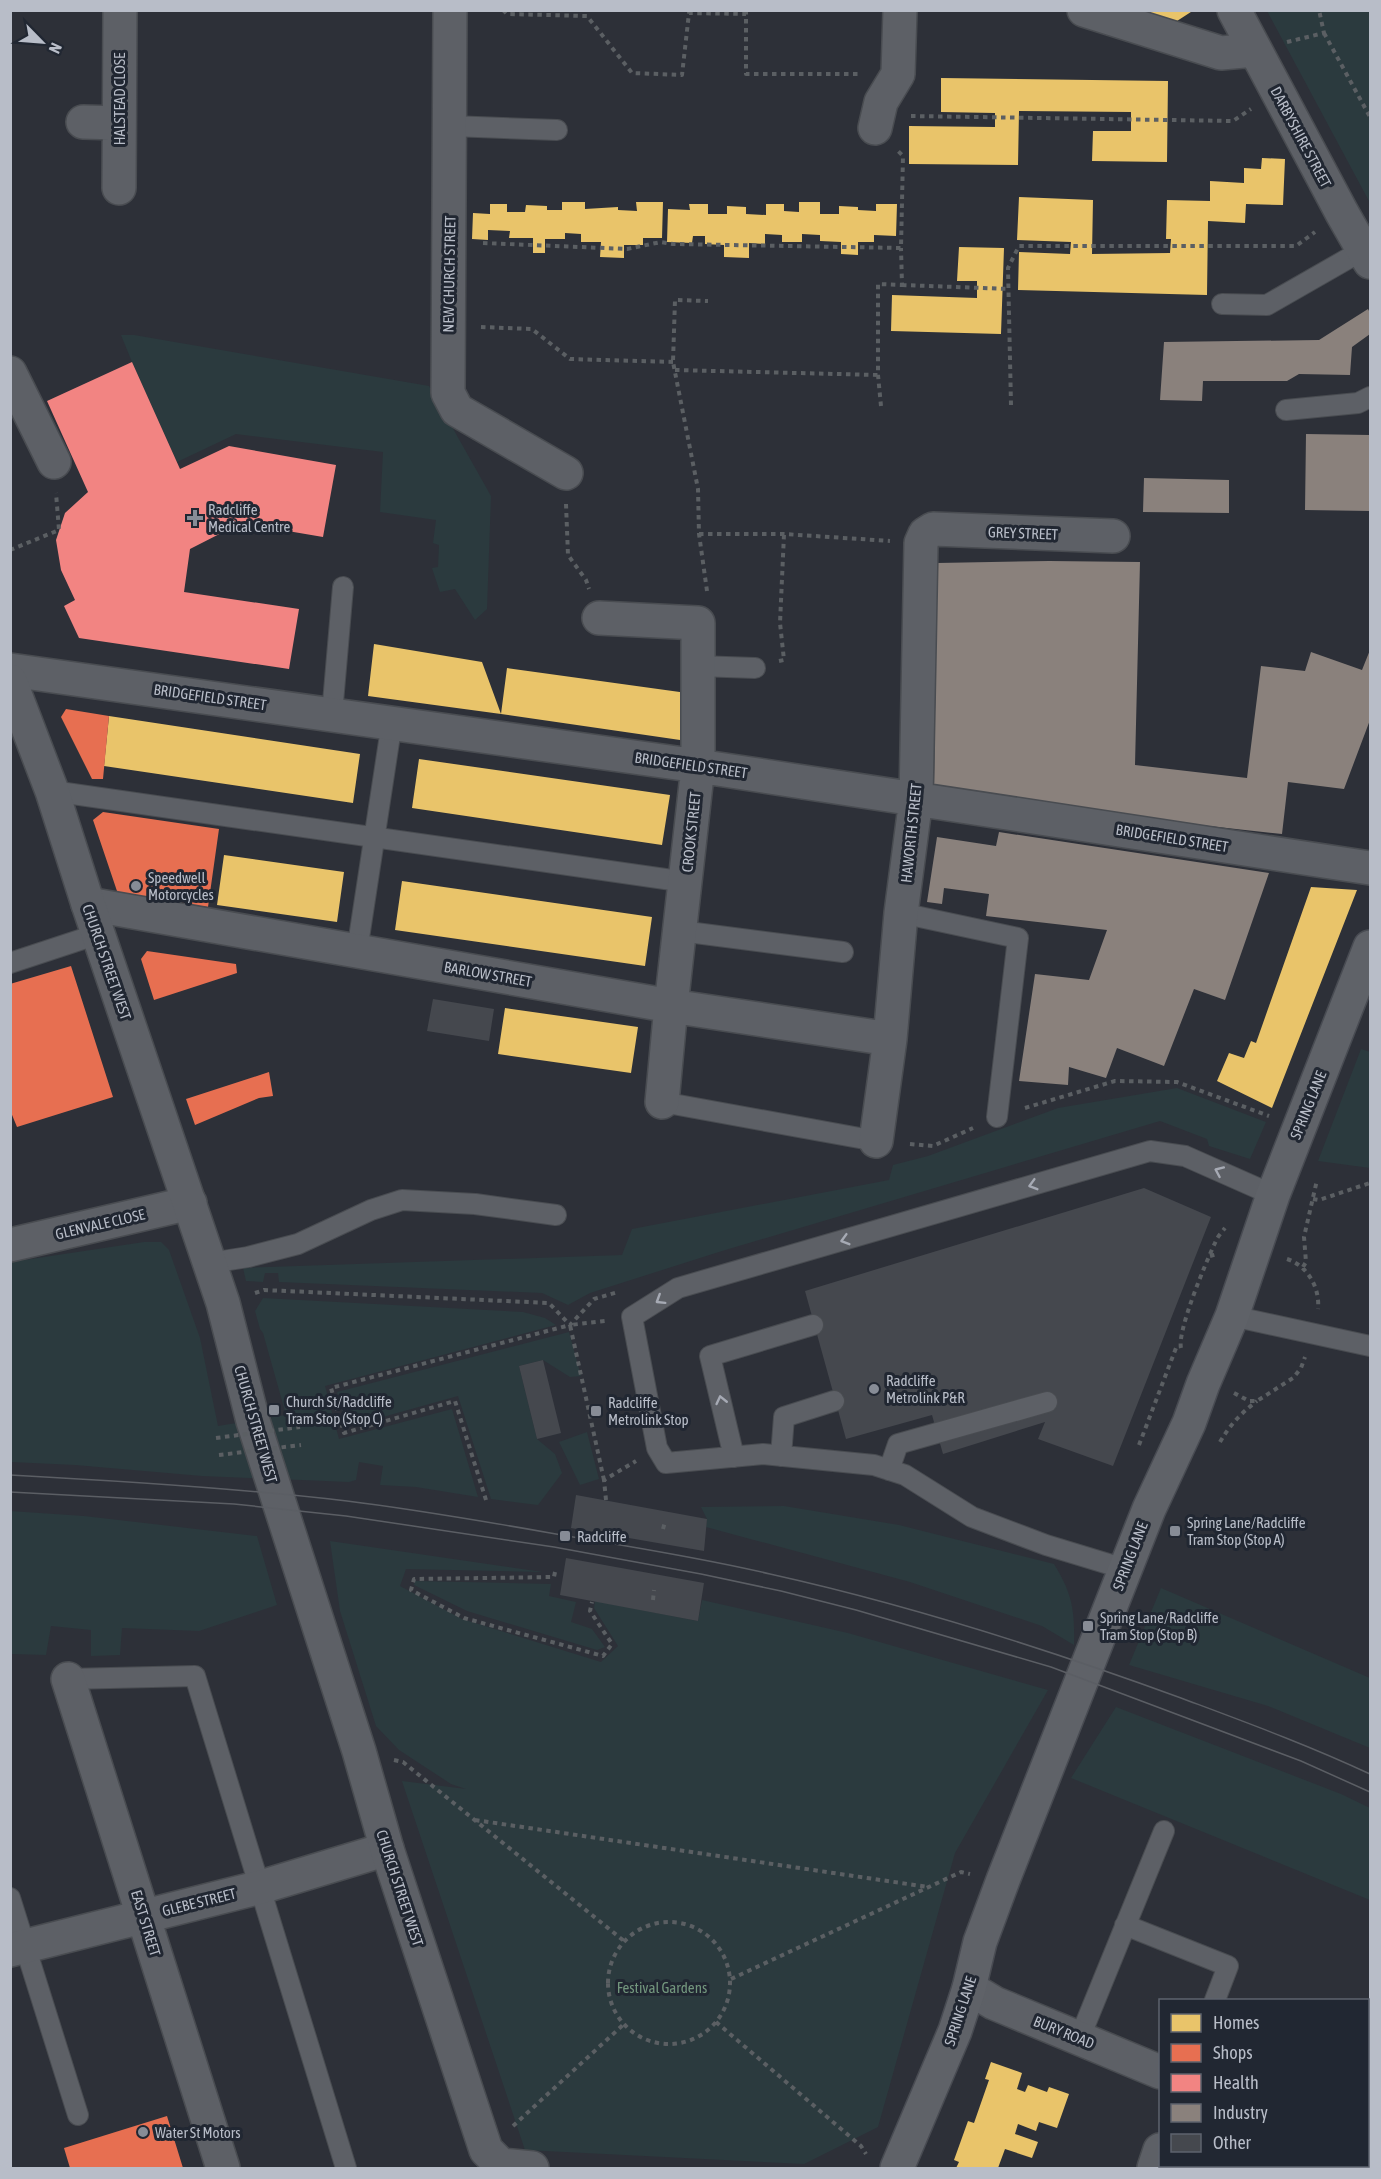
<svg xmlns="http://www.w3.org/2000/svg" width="1381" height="2179" font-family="'Asap Condensed',sans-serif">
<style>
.green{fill:#2b3a3e}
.homes{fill:#e9c46a}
.shops{fill:#e76f51}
.health{fill:#f28482}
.industry{fill:#8a817c}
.building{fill:#45484e}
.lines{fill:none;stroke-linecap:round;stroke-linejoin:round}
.service-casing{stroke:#494c51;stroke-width:22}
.minor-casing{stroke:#494c51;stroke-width:36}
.tertiary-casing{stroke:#494c51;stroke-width:36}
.primary-casing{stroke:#484b52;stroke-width:36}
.path{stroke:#5b5f63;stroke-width:4;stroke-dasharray:4.5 4.5;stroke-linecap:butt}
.service{stroke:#5d6066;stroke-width:20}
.minor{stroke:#5d6066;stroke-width:33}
.tertiary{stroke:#5d6066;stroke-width:33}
.primary{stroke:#5f6268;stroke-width:33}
.tram{stroke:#5b5e64;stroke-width:1.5}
.path-bridge{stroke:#5b5f63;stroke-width:4;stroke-dasharray:4.5 4.5;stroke-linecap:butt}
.oneway{stroke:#a6aab4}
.poi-dot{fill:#878c96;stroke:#212732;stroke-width:2}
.labels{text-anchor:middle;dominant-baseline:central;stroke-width:6;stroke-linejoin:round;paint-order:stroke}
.street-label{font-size:15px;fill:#b8bdc8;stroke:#212732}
.poi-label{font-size:15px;fill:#b8bdc8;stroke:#212732;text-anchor:start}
.park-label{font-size:15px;fill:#72967d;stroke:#212732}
</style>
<rect width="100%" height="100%" fill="#2d3038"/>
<path class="green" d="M 1267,11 L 1370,11 L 1370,203 Z
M 121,335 L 134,335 L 429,386 L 491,496 L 487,609 L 475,620 L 455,589 L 440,592 L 432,568 L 438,567 L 439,545 L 433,543 L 436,520 L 380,512 L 383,452 L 236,434 L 177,462 L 132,362 Z
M 1361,1049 L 1370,1052 L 1370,1168 L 1318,1161 Z
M 1177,1088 L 1266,1122 L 1250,1159 L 1209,1146 L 1207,1139 L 1160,1121 L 722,1251 L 590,1293 L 568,1305 L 542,1293 L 279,1282 L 278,1273 L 265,1273 L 263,1282 L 246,1281 L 243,1268 L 622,1255 L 632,1229 L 889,1180 L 893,1165 L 928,1156 L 1058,1108 Z
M 144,1242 L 161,1242 L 169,1250 L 200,1338 L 218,1426 L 286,1415 L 263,1333 L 260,1329 L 255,1311 L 263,1298 L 523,1312 L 545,1318 L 556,1325 L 325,1386 L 339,1439 L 452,1409 L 478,1497 L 416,1487 L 380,1485 L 383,1466 L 359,1462 L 356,1480 L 349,1482 L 202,1476 L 75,1465 L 11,1462 L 11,1262 Z
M 569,1332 L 581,1376 L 570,1377 L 543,1360 L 519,1366 L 537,1439 L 555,1454 L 562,1473 L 538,1505 L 491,1499 L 458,1396 L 347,1427 L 337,1392 Z
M 587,1432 L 599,1479 L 580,1485 L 559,1442 Z
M 784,1506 L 899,1525 L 1054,1564 C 1072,1593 1075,1610 1074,1645 L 1042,1626 L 910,1582 L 706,1527 L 707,1519 L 701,1507 Z
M 10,1511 L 84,1516 L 257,1536 L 277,1605 L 199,1631 L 122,1628 L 120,1655 L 91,1656 L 91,1630 L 51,1626 L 46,1655 L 11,1654 Z
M 330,1541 L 543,1572 L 406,1569 L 400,1586 L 462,1619 L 601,1662 L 618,1646 L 594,1608 L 595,1601 L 698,1621 L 702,1600 L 848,1633 L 1048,1690 L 955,1853 L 878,2127 L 804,2164 L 525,2150 L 402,1781 L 466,1789 L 451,1784 L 399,1750 L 376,1726 L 340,1611 Z
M 415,1581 L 551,1584 L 549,1596 L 576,1602 L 571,1622 L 592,1629 L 605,1647 L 597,1650 L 467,1611 L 414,1585 Z
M 1161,1588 L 1370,1678 L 1370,1748 L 1268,1706 L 1129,1665 Z
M 1116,1707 L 1341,1794 L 1370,1808 L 1370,1900 L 1071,1778 Z"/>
<path class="homes" d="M 1146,10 L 1194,10 L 1177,21 L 1149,15 Z
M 941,78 L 1168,81 L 1167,162 L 1092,161 L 1093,131 L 1131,131 L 1131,112 L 1019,111 L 1018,165 L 909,164 L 909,126 L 995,127 L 995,113 L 941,112 Z
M 1262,158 L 1285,159 L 1283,205 L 1246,204 L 1245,223 L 1208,221 L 1207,295 L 1018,290 L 1019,252 L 1070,254 L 1071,242 L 1017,240 L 1019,197 L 1093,200 L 1092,254 L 1170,253 L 1171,239 L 1166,239 L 1167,200 L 1210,201 L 1210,181 L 1244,183 L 1244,168 L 1261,169 Z
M 562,202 L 585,202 L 585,209 L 618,207 L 618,210 L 637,211 L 636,202 L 663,202 L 662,238 L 643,238 L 643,245 L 624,245 L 624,258 L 600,257 L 601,242 L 581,242 L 581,234 L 565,233 L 565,239 L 545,239 L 545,253 L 533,253 L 533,238 L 509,238 L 510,231 L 488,230 L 488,240 L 472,239 L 473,213 L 490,214 L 490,204 L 507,204 L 507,212 L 525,212 L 526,205 L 547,206 L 547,210 L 562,210 Z
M 799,202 L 820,202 L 820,214 L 839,214 L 839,206 L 858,207 L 858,210 L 876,211 L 876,204 L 897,204 L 896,236 L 874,235 L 874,242 L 858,242 L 858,255 L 841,254 L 841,242 L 820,241 L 820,235 L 802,234 L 802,242 L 782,242 L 782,235 L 765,234 L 765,244 L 749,243 L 749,258 L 724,257 L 724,245 L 705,244 L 705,236 L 693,236 L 692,243 L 667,242 L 668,209 L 690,210 L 689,204 L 708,204 L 708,214 L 727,214 L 727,206 L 746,207 L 746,214 L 766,215 L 766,204 L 784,204 L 784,211 L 799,212 Z
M 959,247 L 1004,248 L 1001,334 L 891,331 L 892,295 L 977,298 L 977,281 L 957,281 Z
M 374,644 L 482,662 L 501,714 L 368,696 Z
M 507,668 L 687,693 L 687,741 L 501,714 Z
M 109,716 L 360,754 L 353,803 L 104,766 Z
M 419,759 L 670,795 L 662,845 L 412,808 Z
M 224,855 L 344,872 L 337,922 L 217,905 Z
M 402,881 L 652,917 L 645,966 L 395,930 Z
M 1311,887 L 1357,890 L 1272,1108 L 1217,1081 L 1229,1053 L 1244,1058 L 1251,1041 L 1256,1043 Z
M 505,1008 L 638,1027 L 631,1073 L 498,1054 Z
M 991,2062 L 1022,2073 L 1017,2089 L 1025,2092 L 1028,2085 L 1047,2092 L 1049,2087 L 1069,2094 L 1057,2128 L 1039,2122 L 1036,2131 L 1018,2124 L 1015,2134 L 1038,2142 L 1032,2158 L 1005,2149 L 998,2168 L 956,2168 L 959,2162 L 954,2160 L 968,2121 L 974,2123 L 989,2080 L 985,2079 Z"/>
<path class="shops" d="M 66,709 L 109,716 L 103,779 L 92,779 L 61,717 Z
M 103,812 L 219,829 L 208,907 L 119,897 L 93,820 Z
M 147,951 L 236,964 L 237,973 L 154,1000 L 141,959 Z
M 71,966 L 113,1097 L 17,1127 L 10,1110 L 10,984 Z
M 269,1072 L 273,1096 L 259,1098 L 195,1125 L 186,1099 Z
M 167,2116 L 183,2168 L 70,2168 L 64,2148 Z"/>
<path class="health" d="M 132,362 L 180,469 L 229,446 L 336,465 L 323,537 L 241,523 L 190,549 L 184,592 L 299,609 L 289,669 L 79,638 L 64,606 L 75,600 L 61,570 L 56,540 L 65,513 L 88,492 L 47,401 Z"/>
<path class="industry" d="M 1368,309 L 1370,313 L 1370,334 L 1352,347 L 1350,375 L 1299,374 L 1287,381 L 1203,381 L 1202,401 L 1160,400 L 1164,342 L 1319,340 Z
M 1306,434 L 1370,435 L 1370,511 L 1305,510 Z
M 1144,478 L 1229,480 L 1229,513 L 1143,512 Z
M 1049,561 L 1140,562 L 1135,765 L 1247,778 L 1261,666 L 1305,671 L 1311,652 L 1362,670 L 1370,650 L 1370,720 L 1344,789 L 1288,782 L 1282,834 L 1128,817 L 934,787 L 937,563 Z
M 999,832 L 1269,873 L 1225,1000 L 1194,989 L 1164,1066 L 1117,1048 L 1106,1078 L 1069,1067 L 1068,1085 L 1019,1081 L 1035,974 L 1089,980 L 1107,930 L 986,916 L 989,894 L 944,888 L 942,904 L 927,902 L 937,837 L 996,846 Z"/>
<path class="building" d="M 433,999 L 494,1009 L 489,1041 L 427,1031 Z
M 1144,1188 L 1211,1217 L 1113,1466 L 1038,1439 L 1045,1422 L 943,1454 L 932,1415 L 846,1439 L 805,1291 Z
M 543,1360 L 561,1433 L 537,1439 L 519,1366 Z
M 576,1495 L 707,1519 L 704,1551 L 571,1528 Z
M 566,1558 L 704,1583 L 698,1621 L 560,1595 Z"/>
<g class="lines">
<defs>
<path id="service" d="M 451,126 L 557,130
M 1222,304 L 1267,305 L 1363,250
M 1286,410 L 1358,403 L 1370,397
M 698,666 L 755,668
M 332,714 L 343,587
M 52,791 L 686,882
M 901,913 L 1018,938 L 997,1117
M 680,931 L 843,952
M 357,951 L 392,722
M 10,963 L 98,934
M 662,1102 L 876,1141
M 210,1263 L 248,1257 L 298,1244 L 371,1210 L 402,1200 L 475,1204 L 556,1215
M 1232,1316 L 1370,1346
M 781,1456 L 784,1417 L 834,1401
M 734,1457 L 710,1356 L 813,1325
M 889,1470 L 898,1444 L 1047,1402
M 1125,1569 L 1046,1545 L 972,1517 L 905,1475 L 874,1465 L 763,1454 L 666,1463 L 657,1448 L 632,1317 L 678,1288 L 1150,1151 L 1185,1156 L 1273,1195
M 68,1679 L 195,1676 L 346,2168
M 10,1898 L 78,2115
M 1125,1925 L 1228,1966 L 1215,2000
M 1080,2037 L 1164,1831
M 1282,2168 L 1284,2166"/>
<path id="minor" d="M 450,10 L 448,393 L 457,410 L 566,473
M 1084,10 L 1221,53 L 1255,50
M 1234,10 L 1342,213 L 1370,262
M 83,122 L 119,123
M 875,128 L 881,102 L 898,74 L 900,10
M 119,188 L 120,10
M 10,373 L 54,462
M 599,618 L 698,623 L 698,766 L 671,1006 L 662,1102
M 10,670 L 698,766 L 1370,868
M 88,904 L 671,1006 L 890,1039
M 876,1141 L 890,1039 L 901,913 L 916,799 L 921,543 L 925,534 L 933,529 L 1113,536
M 10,1245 L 190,1203
M 68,1679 L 223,2168
M 10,1950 L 261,1887 L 387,1849
M 1154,2168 L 1160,2150"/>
<path id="tertiary" d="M 10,681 L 52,791 L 88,904 L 223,1303 L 253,1421 L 359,1751 L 387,1849 L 486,2150 L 501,2165 L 532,2168
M 969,1988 L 994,2003 L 1160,2072
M 1368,2165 L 1370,2166"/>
<path id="primary" d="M 897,2168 L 955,2031 L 969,1988 L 980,1942 L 1003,1880 L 1149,1509 L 1189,1423 L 1203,1384 L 1232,1316 L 1273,1195 L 1370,947"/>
</defs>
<use href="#service" class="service-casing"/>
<use href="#minor" class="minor-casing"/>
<use href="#tertiary" class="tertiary-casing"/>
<use href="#primary" class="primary-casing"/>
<path class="path" d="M 503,10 L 507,14 L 587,16 L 632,73 L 682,75 L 689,13 L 746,14
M 746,10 L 746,74 L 858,74
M 1324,33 L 1370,117
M 1287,42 L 1324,33 L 1319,10
M 911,116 L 1233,121 L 1251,109
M 483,243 L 627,249 L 661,242 L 673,244 L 901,248 L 903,156 L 898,151
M 902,285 L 1009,289
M 481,327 L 532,329 L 570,359 L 673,362
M 675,370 L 878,375
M 1011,405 L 1008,268 L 1019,246 L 1296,246 L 1315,232
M 881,406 L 878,375 L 878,284 L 902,285 L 901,248
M 566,504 L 568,555 L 586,580 L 589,589
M 699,534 L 784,534 L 890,541
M 10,550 L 59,530 L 56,493
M 707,591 L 699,534 L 698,489 L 673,362 L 675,300 L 708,301
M 779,661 L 784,660 L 780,623 L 784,534
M 1025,1108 L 1115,1081 L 1177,1082 L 1269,1116
M 910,1144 L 933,1146 L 973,1128
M 1313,1199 L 1319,1200 L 1370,1183
M 1210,1256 L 1218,1254
M 1287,1259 C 1308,1266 1320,1288 1318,1309
M 1303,1267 L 1306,1262 L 1304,1237 L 1317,1180
M 255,1293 L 264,1290 L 549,1303 L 570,1325 L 594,1299 L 618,1292
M 1181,1348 C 1177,1331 1206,1262 1215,1243 C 1217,1237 1222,1232 1225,1228
M 1234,1393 L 1249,1401 L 1257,1401 L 1293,1378 L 1301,1368 L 1305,1357
M 1220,1442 C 1230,1425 1241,1413 1257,1401
M 1139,1445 L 1176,1348 L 1180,1346
M 604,1480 L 570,1325 L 605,1321
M 486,1500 L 455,1401 L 344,1433 L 331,1388 L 570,1325
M 606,1500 L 604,1480 L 636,1461
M 663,1529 L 665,1522
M 555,1572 L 554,1577 L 414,1579 L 411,1590 L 464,1618 L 603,1656 L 612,1644 L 590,1611 L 592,1602
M 653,1600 L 654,1590
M 394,1760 L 403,1762 L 624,1941
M 475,1820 L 928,1887
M608 1983a61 61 0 1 1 122 0a61 61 0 1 1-122 0Z
M 731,1979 L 961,1872 L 970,1874
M 716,2022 L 861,2146 L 866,2154
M 513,2126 L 624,2024"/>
<use href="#service" class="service"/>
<use href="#minor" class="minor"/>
<use href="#tertiary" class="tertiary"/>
<use href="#primary" class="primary"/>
<path class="tram" d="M 10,1475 C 123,1481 236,1488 347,1501 C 429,1511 510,1526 591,1540 C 651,1550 711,1560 770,1574 C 910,1605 1047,1649 1181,1698 C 1245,1722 1308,1745 1370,1774
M 10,1492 L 234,1504 L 346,1516 L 554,1547 L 701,1574 L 781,1591 L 856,1610 L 1051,1667 L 1301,1761 L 1370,1792"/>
<path class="path-bridge" d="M 216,1438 L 300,1427
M 219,1455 L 301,1445"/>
</g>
<defs><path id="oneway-chevron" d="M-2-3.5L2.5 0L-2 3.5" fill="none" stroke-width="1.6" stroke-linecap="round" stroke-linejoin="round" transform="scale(1.5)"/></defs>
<g class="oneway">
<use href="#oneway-chevron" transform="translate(1219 1171) rotate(-156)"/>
<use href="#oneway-chevron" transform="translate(1033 1185) rotate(164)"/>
<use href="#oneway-chevron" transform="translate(845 1240) rotate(164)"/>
<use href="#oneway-chevron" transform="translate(660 1300) rotate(148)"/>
<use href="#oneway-chevron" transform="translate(721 1400) rotate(-103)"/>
</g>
<g class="poi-dot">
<path d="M192 509h6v6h6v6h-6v6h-6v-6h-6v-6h6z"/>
<circle cx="136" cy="886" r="6"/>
<circle cx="874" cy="1389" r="6"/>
<rect x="268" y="1404" width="12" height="12" rx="3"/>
<rect x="590" y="1405" width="12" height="12" rx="3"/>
<rect x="1169" y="1525" width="12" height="12" rx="3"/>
<rect x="559" y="1530" width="12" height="12" rx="3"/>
<rect x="1082" y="1620" width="12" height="12" rx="3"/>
<circle cx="143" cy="2132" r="6"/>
</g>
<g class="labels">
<g class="street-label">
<text transform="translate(119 99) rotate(-90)">HALSTEAD CLOSE</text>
<text transform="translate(1301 137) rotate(62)">DARBYSHIRE STREET</text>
<text transform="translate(449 274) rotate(-89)">NEW CHURCH STREET</text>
<text transform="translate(1023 533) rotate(2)">GREY STREET</text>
<text transform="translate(210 697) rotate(8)">BRIDGEFIELD STREET</text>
<text transform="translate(691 765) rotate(8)">BRIDGEFIELD STREET</text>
<text transform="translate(691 832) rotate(-84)">CROOK STREET</text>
<text transform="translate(911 833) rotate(-84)">HAWORTH STREET</text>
<text transform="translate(1172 838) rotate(9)">BRIDGEFIELD STREET</text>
<text transform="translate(107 962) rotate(71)">CHURCH STREET WEST</text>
<text transform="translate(488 974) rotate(10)">BARLOW STREET</text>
<text transform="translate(1308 1105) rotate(-68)">SPRING LANE</text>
<text transform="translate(100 1224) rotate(-13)">GLENVALE CLOSE</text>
<text transform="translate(256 1424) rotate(74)">CHURCH STREET WEST</text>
<text transform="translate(1130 1556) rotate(-69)">SPRING LANE</text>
<text transform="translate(400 1888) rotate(72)">CHURCH STREET WEST</text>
<text transform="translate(199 1902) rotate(-14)">GLEBE STREET</text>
<text transform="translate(146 1923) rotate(73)">EAST STREET</text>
<text transform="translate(960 2011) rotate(-72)">SPRING LANE</text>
<text transform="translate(1064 2032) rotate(22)">BURY ROAD</text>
</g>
<g class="poi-label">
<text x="208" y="509">Radcliffe<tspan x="208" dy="17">Medical Centre</tspan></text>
<text x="148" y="877">Speedwell<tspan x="148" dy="17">Motorcycles</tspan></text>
<text x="886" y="1380">Radcliffe<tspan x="886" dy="17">Metrolink P&amp;R</tspan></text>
<text x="286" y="1401">Church St/Radcliffe<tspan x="286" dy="17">Tram Stop (Stop C)</tspan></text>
<text x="608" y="1402">Radcliffe<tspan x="608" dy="17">Metrolink Stop</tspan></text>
<text x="1187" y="1522">Spring Lane/Radcliffe<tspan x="1187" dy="17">Tram Stop (Stop A)</tspan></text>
<text x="577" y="1536">Radcliffe</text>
<text x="1100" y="1617">Spring Lane/Radcliffe<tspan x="1100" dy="17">Tram Stop (Stop B)</tspan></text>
<text x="155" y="2132">Water St Motors</text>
</g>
<g class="park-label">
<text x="662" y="1987">Festival Gardens</text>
</g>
</g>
<rect width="1381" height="2179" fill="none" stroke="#b8bdc8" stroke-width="24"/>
<rect x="1159" y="1999" width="210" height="168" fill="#212732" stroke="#5d636e" stroke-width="1.5"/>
<rect x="1171" y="2014" width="30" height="18" fill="#e9c46a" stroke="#5d636e" stroke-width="1.5"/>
<text x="1213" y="2029" font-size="18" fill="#b8bdc8">Homes</text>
<rect x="1171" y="2044" width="30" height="18" fill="#e76f51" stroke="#5d636e" stroke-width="1.5"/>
<text x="1213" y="2059" font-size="18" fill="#b8bdc8">Shops</text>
<rect x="1171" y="2074" width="30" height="18" fill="#f28482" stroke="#5d636e" stroke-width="1.5"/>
<text x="1213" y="2089" font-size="18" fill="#b8bdc8">Health</text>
<rect x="1171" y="2104" width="30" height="18" fill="#8a817c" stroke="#5d636e" stroke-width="1.5"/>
<text x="1213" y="2119" font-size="18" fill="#b8bdc8">Industry</text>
<rect x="1171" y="2134" width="30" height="18" fill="#45484e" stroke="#5d636e" stroke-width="1.5"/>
<text x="1213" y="2149" font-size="18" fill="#b8bdc8">Other</text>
<g transform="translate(42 42) rotate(115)" stroke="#212732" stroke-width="4.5" paint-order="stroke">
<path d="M0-4.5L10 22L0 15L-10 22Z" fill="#b8bdc8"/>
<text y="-9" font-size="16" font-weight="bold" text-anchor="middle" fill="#b8bdc8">N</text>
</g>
</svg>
